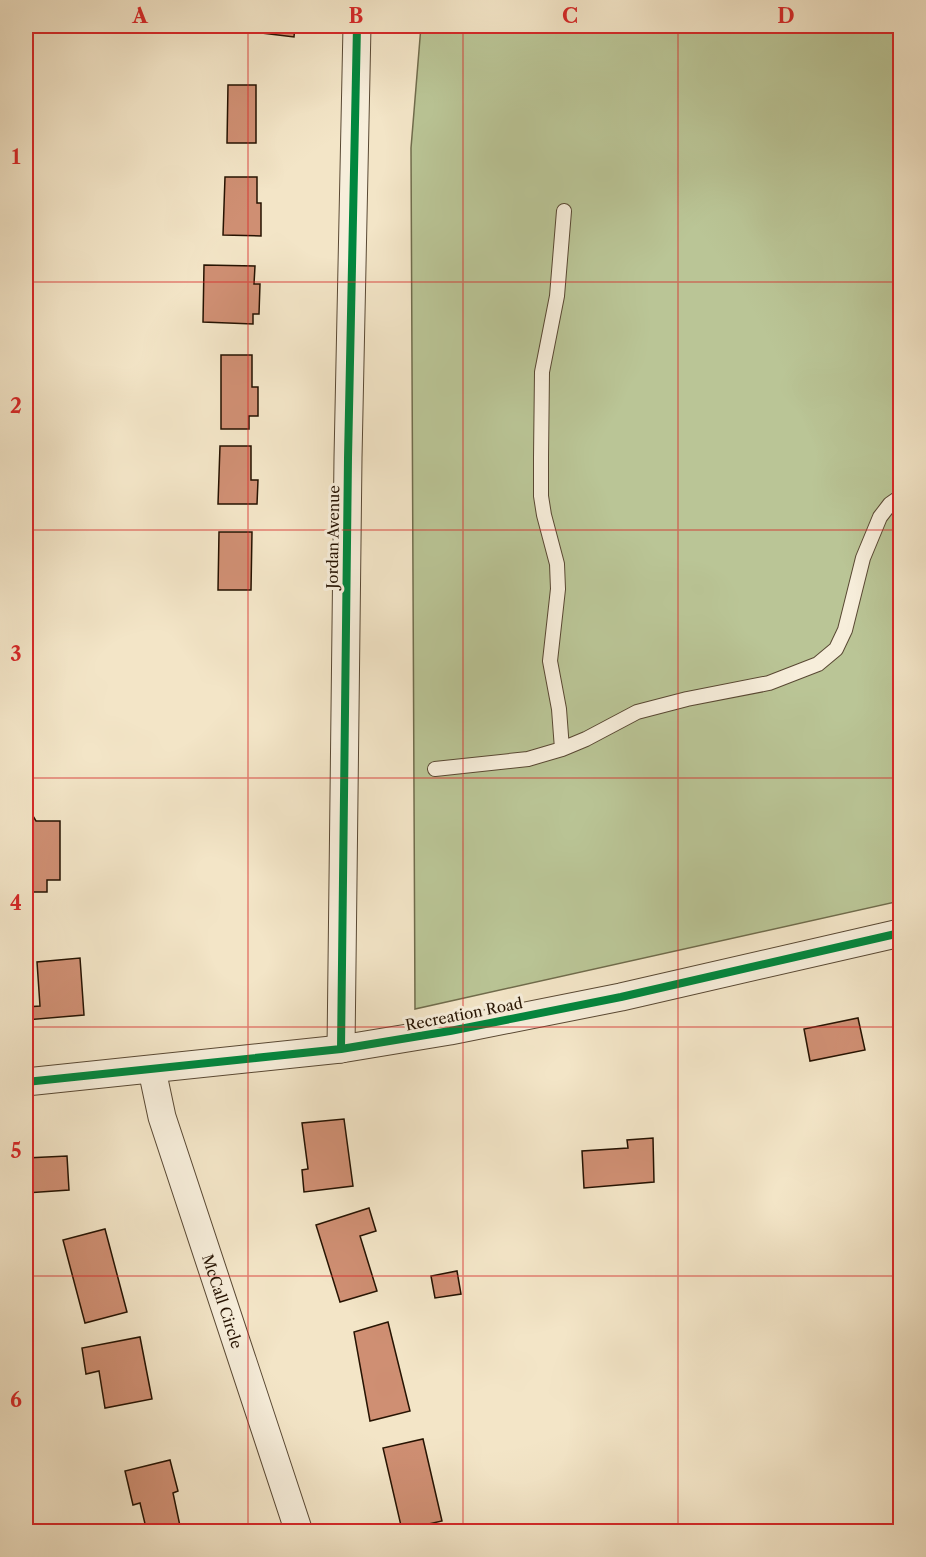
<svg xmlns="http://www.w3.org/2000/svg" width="926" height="1557" font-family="'Libre Caslon Text',serif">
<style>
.green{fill:#bac596;stroke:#706c4c;stroke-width:1.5}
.building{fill:#cf8f73;stroke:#261302;stroke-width:1.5}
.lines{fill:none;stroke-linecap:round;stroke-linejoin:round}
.service-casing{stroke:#594833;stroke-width:16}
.minor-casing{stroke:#594833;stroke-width:29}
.service{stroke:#f7eedb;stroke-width:14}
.minor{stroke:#f7eedb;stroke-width:27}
.cycleway-casing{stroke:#f7eedb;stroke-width:11}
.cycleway{stroke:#00873e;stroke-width:8}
.grid{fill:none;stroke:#d62828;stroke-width:1.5;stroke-opacity:0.55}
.labels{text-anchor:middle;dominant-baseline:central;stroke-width:6;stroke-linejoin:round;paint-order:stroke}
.street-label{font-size:15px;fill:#261302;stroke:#f7eedb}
.neatline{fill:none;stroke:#d62828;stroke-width:2}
.grid-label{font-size:20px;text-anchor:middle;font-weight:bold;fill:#d62828}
</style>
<rect width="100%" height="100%" fill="#f3e5c7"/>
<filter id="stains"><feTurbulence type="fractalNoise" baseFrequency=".00333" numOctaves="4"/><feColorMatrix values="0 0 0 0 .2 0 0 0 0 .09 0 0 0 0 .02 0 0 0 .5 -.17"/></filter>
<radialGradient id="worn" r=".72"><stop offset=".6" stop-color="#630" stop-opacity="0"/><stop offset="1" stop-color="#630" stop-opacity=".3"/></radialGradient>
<path class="green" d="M 421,26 L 900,26 L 900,901 L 415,1009 L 411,148 Z"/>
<path class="building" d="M 263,26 L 295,26 L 294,37 L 262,33 Z
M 228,85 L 256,85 L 256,143 L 227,143 Z
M 225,177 L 257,177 L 257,203 L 261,203 L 261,236 L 223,235 Z
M 204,265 L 255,266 L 254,284 L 260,284 L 259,314 L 253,314 L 253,324 L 203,322 Z
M 221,355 L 252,355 L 252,387 L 258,387 L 258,416 L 249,416 L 249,429 L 221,429 Z
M 220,446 L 251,446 L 251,480 L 258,480 L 257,504 L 218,504 Z
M 219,532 L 252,532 L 251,590 L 218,590 Z
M 26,811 L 30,811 L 36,821 L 60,821 L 60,880 L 47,880 L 47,892 L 26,892 Z
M 80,958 L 84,1015 L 26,1020 L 26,1007 L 40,1006 L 37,962 Z
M 858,1018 L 865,1050 L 810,1061 L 804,1029 Z
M 344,1119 L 353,1186 L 304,1192 L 302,1170 L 308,1169 L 302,1123 Z
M 653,1138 L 654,1182 L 584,1188 L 582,1151 L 628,1148 L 627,1140 Z
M 67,1156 L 69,1190 L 26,1193 L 26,1158 Z
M 369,1208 L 376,1231 L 360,1236 L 377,1291 L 340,1302 L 316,1225 Z
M 105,1229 L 127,1312 L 85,1323 L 63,1240 Z
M 457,1271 L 461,1294 L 435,1298 L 431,1276 Z
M 388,1322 L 410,1411 L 370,1421 L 354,1332 Z
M 140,1337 L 152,1399 L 105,1408 L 99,1371 L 86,1374 L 82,1348 Z
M 423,1439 L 442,1521 L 402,1530 L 383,1448 Z
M 170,1460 L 178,1491 L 173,1493 L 180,1526 L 156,1532 L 147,1532 L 140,1503 L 133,1505 L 125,1471 Z"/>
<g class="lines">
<defs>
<path id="service" d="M 562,749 L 586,739 L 637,712 L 687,699 L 769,683 L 818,664 L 836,649 L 845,630 L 863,558 L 880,517 L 890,504 L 900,497
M 435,769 L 528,759 L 562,749 L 559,709 L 550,661 L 558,589 L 557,564 L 544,515 L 541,496 L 541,457 L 542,372 L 557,296 L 564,211"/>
<g id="minor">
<path d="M 341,1049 L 348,458 L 357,26"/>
<path id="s1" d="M 152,1070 L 162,1117 L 299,1532"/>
<path d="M 26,1082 L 341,1049 L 450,1031 L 621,997 L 900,933"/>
</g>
</defs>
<use href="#service" class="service-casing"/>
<use href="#minor" class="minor-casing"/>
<use href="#service" class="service"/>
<use href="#minor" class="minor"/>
<defs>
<path id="cycleway" d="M 341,1049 L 348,458 L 357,26
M 26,1082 L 341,1049 L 450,1031 L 621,997 L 900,933"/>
</defs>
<use href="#cycleway" class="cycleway-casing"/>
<use href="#cycleway" class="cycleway"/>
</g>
<path class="grid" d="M 248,26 L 248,1532M 463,26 L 463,1532M 678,26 L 678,1532M 26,282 L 900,282M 26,530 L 900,530M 26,778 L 900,778M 26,1027 L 900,1027M 26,1276 L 900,1276"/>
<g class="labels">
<g class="street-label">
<text transform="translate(333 537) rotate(-89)">Jordan Avenue</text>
<text transform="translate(464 1014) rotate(-11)">Recreation Road</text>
<text stroke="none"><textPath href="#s1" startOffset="242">McCall Circle</textPath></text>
</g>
</g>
<rect width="926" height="1557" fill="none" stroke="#f3e5c7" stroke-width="66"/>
<rect x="33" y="33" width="860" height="1491" class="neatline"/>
<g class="grid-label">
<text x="140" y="23">A</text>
<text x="356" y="23">B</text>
<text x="570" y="23">C</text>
<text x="786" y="23">D</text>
<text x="16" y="164">1</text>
<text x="16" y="413">2</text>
<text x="16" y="661">3</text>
<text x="16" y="910">4</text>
<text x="16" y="1158">5</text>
<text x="16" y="1407">6</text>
</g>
<rect width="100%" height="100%" filter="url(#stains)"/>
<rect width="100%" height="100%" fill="url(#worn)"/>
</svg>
